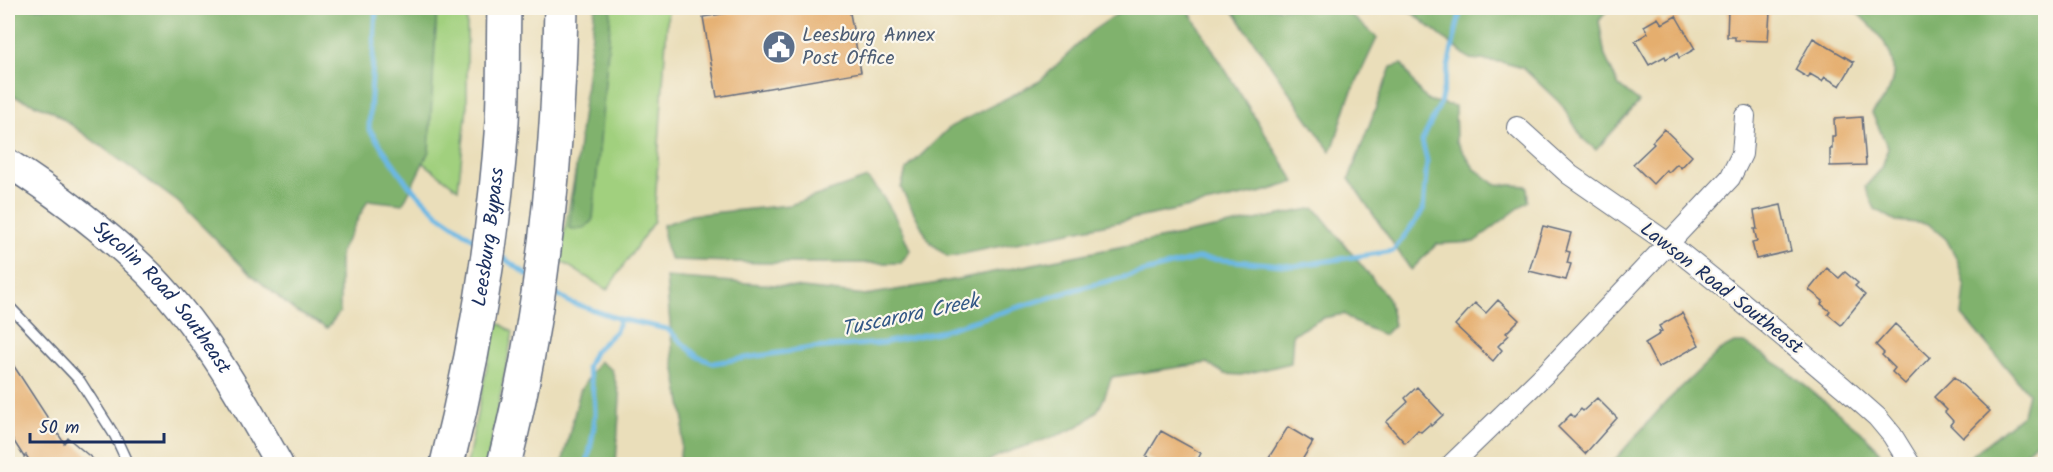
<svg xmlns="http://www.w3.org/2000/svg" width="2053" height="472" font-family="Kalam,sans-serif">
<style>
.green{fill:#a1d07e;stroke:#5e806e;stroke-width:1.5}
.forest{fill:#80b26d;stroke:#4e7066;stroke-width:1.5}
.lines{fill:none;stroke-linecap:round;stroke-linejoin:round}
.stream{stroke:#6ab7e4;stroke-width:5}
.building{fill:#e5ae6e}
.service-casing{stroke:#636c7e;stroke-width:12}
.minor-casing{stroke:#636c7e;stroke-width:22}
.secondary-casing{stroke:#636c7e;stroke-width:30}
.motorway-casing{stroke:#636c7e;stroke-width:36}
.service{stroke:#fff;stroke-width:9}
.minor{stroke:#fff;stroke-width:20}
.secondary{stroke:#fff;stroke-width:27}
.motorway{stroke:#fff;stroke-width:33}
.labels{text-anchor:middle;dominant-baseline:central;stroke-width:4.5;stroke-linejoin:round;paint-order:stroke}
.service-label{font-size:20px;fill:#4e5e75;stroke:#fbf7ec;text-anchor:start}
.street-label{font-size:20px;fill:#1b2f5e;stroke:#fbf7ec}
.water-label{font-size:21px;font-style:italic;fill:#335886;stroke:#fbf7ec}
</style>
<rect width="100%" height="100%" fill="#fbf7ec"/>
<filter id="ink" filterUnits="userSpaceOnUse"><feTurbulence type="fractalNoise" baseFrequency=".0167" numOctaves="2"/><feDisplacementMap in="SourceGraphic" scale="12" xChannelSelector="R" yChannelSelector="G"/><feConvolveMatrix kernelMatrix="1 2 1 2 8 2 1 2 1" color-interpolation-filters="sRGB"/></filter>
<filter id="wash" filterUnits="userSpaceOnUse"><feTurbulence type="fractalNoise" baseFrequency=".008" numOctaves="4" result="noise"/><feDisplacementMap in="SourceGraphic" scale="24" xChannelSelector="R" yChannelSelector="G"/><feGaussianBlur stdDeviation="1.35" result="paint"/><feColorMatrix in="noise" values="0 0 0 0 0 0 0 0 0 0 0 0 0 0 0 0 0 1.4 0 .05"/><feComposite in="paint" operator="in"/></filter>
<g filter="url(#wash)">
<rect width="100%" height="100%" fill="#eadeba"/>
<path class="green" d="M 404,8 L 467,8 L 467,108 L 458,189 L 397,143 Z
M 599,8 L 668,8 L 654,221 L 607,290 L 559,260 L 598,51 Z
M 496,321 L 513,332 L 487,464 L 467,464 Z"/>
<path class="forest" d="M 8,8 L 437,8 L 429,151 L 403,204 L 368,200 L 340,253 L 340,312 L 327,328 L 295,311 L 246,270 L 178,202 L 52,111 L 8,94 Z
M 595,8 L 611,8 L 610,26 L 593,219 C 587,228 580,232 569,228 Z
M 1126,8 L 1187,8 L 1295,182 L 1263,192 L 948,257 L 929,241 L 901,188 L 906,170 L 950,127 L 1040,81 L 1092,31 Z
M 1231,8 L 1343,8 L 1377,38 L 1348,100 L 1334,145 L 1330,151 Z
M 1406,8 L 1609,8 L 1599,21 L 1605,56 L 1619,86 L 1639,102 L 1596,150 L 1583,139 L 1562,105 L 1523,68 L 1501,62 L 1470,59 Z
M 1852,8 L 2045,8 L 2045,433 L 2014,464 L 1968,464 L 1971,456 L 2023,414 L 2028,393 L 1962,315 L 1965,288 L 1957,259 L 1946,239 L 1928,224 L 1896,221 L 1875,209 L 1865,187 L 1882,168 L 1888,148 L 1872,113 C 1877,106 1886,98 1889,90 C 1904,54 1876,31 1852,8 Z
M 1402,64 L 1421,94 L 1430,101 L 1455,106 L 1456,141 L 1474,168 L 1495,184 L 1527,186 L 1528,201 L 1474,242 L 1437,244 L 1411,270 L 1349,179 L 1391,67 Z
M 867,178 C 888,199 899,223 910,250 L 901,263 L 764,263 L 671,260 L 666,247 L 663,225 L 691,215 L 790,205 Z
M 1315,208 L 1388,298 L 1394,325 L 1384,335 L 1354,322 L 1344,314 L 1323,318 L 1293,334 L 1291,363 L 1241,375 L 1225,374 L 1207,363 L 1112,377 C 1107,388 1104,403 1097,411 C 1073,440 1014,443 984,464 L 679,464 L 684,420 L 673,358 L 666,277 L 775,285 L 866,295 L 938,283 Z
M 1734,343 L 1745,343 L 1785,369 L 1860,431 L 1876,447 L 1887,464 L 1611,464 L 1666,402 L 1719,351 Z
M 599,361 L 612,370 L 620,397 L 616,464 L 562,464 L 580,391 Z"/>
<g class="lines">
<path class="stream" d="M 376,8 L 369,129 L 407,183 L 439,215 L 478,242
M 499,255 L 528,275
M 551,290 L 569,302 L 620,319 L 667,329 L 698,357 L 713,363 L 811,348 L 883,343 L 938,332 L 1077,289 L 1199,258 L 1294,266 L 1393,251 L 1423,211 L 1427,161 L 1422,141 L 1440,104 L 1461,8
M 587,464 C 595,426 600,406 587,367 L 594,352 L 616,331 L 620,319"/>
</g>
<g id="blocks">
<path class="building" d="M 759,8 L 849,8 L 861,72 L 717,97 L 703,17 Z
M 1735,8 L 1750,8 L 1750,10 L 1770,12 L 1768,41 L 1735,40 L 1735,37 L 1727,37 L 1728,9 L 1735,10 Z
M 1676,16 L 1695,49 L 1679,58 L 1677,53 L 1666,59 L 1665,56 L 1649,65 L 1635,41 L 1648,33 L 1644,26 L 1658,18 L 1662,24 Z
M 1813,38 L 1854,62 L 1840,86 L 1825,77 L 1822,81 L 1810,74 L 1808,78 L 1795,70 Z
M 1862,117 L 1866,165 L 1830,166 L 1830,149 L 1832,149 L 1832,136 L 1835,136 L 1834,119 Z
M 1664,129 L 1692,156 L 1681,168 L 1677,164 L 1669,172 L 1666,170 L 1653,184 L 1633,164 L 1654,144 L 1652,142 Z
M 1781,205 L 1791,251 L 1756,259 L 1752,242 L 1757,241 L 1754,229 L 1757,229 L 1754,211 Z
M 1543,226 L 1571,233 L 1566,251 L 1570,252 L 1567,263 L 1571,264 L 1566,280 L 1529,271 Z
M 1827,268 L 1839,278 L 1845,272 L 1858,283 L 1855,286 L 1865,295 L 1841,325 L 1828,314 L 1830,311 L 1821,304 L 1823,301 L 1809,290 Z
M 1498,300 L 1519,320 L 1506,333 L 1509,335 L 1498,346 L 1502,350 L 1493,361 L 1455,325 L 1475,303 L 1486,313 Z
M 1682,313 L 1699,345 L 1658,368 L 1645,343 L 1660,334 L 1659,332 L 1662,331 L 1659,326 Z
M 1895,324 L 1930,357 L 1905,384 L 1892,372 L 1895,368 L 1882,355 L 1884,353 L 1876,345 Z
M 8,357 L 64,443 L 68,438 L 100,465 L 32,465 L 26,455 L 24,457 L 8,432 Z
M 1954,377 L 1990,411 L 1963,438 L 1950,425 L 1953,421 L 1945,412 L 1947,410 L 1934,397 Z
M 1417,387 L 1443,415 L 1431,426 L 1430,424 L 1421,432 L 1418,430 L 1405,443 L 1386,422 L 1408,402 L 1405,398 Z
M 1597,398 L 1617,418 L 1585,454 L 1558,427 L 1571,414 L 1574,417 L 1581,409 L 1583,411 Z
M 1288,427 L 1313,442 L 1299,465 L 1264,465 Z
M 1161,431 L 1201,453 L 1195,465 L 1161,465 L 1146,456 Z"/>
</g>
</g>
<g filter="url(#ink)">
<use href="#blocks" fill-opacity="0" stroke="#636c7e" stroke-width="1.5"/>
<g class="lines">
<defs>
<path id="service" d="M 8,305 L 80,381 L 115,436 L 128,464"/>
<path id="minor" d="M 1517,127 L 1570,175 L 1668,243 L 1737,298 L 1843,387 L 1877,417 L 1892,435 L 1910,464
M 1452,464 L 1546,373 L 1730,178 L 1742,154 L 1745,116"/>
<g id="secondary">
<path id="s1" d="M 8,163 C 55,193 100,227 141,266 C 198,320 241,396 279,464"/>
</g>
<g id="motorway">
<path id="s2" d="M 447,464 C 475,353 494,237 502,122 C 504,84 503,45 504,8"/>
<path d="M 504,464 C 542,316 558,161 561,8"/>
</g>
</defs>
<use href="#service" class="service-casing"/>
<use href="#minor" class="minor-casing"/>
<use href="#secondary" class="secondary-casing"/>
<use href="#motorway" class="motorway-casing"/>
<use href="#service" class="service"/>
<use href="#minor" class="minor"/>
<use href="#secondary" class="secondary"/>
<use href="#motorway" class="motorway"/>
</g>
</g>
<defs>
<symbol id="civic-disc" viewBox="-11 -11 22 22"><circle r="9.5" fill="#5c6f8a" stroke="#fbf7ec"/><path d="M-.6-6.5H3V-4.5H.6V-3L4-1V1h2V6H-6V1h2V-1L-.6-3ZM-1.2 2.5V6h2.4V2.5Z" fill="#fff"/></symbol>
</defs>
<g fill-rule="evenodd">
<use href="#civic-disc" x="760" y="28" width="38" height="38"/>
</g>
<g class="labels">
<g class="service-label">
<text x="802" y="36">Leesburg Annex<tspan x="802" dy="23">Post Office</tspan></text>
</g>
<g class="street-label">
<text stroke="none"><textPath href="#s2" startOffset="231">Leesburg Bypass</textPath></text>
<text transform="translate(1721 289) rotate(38)">Lawson Road Southeast</text>
<text stroke="none"><textPath href="#s1" startOffset="206">Sycolin Road Southeast</textPath></text>
</g>
<g class="water-label">
<text transform="translate(910 316) rotate(-12)">Tuscarora Creek</text>
</g>
</g>
<rect width="2053" height="472" fill="none" stroke="#fbf7ec" stroke-width="30"/>
<path d="M30 433v9h134v-9" fill="none" stroke="#1b2f5e" stroke-width="3"/>
<text x="39" y="433" font-size="18" fill="#1b2f5e" stroke="#fbf7ec" stroke-width="4.5" paint-order="stroke">50 m</text>
</svg>
